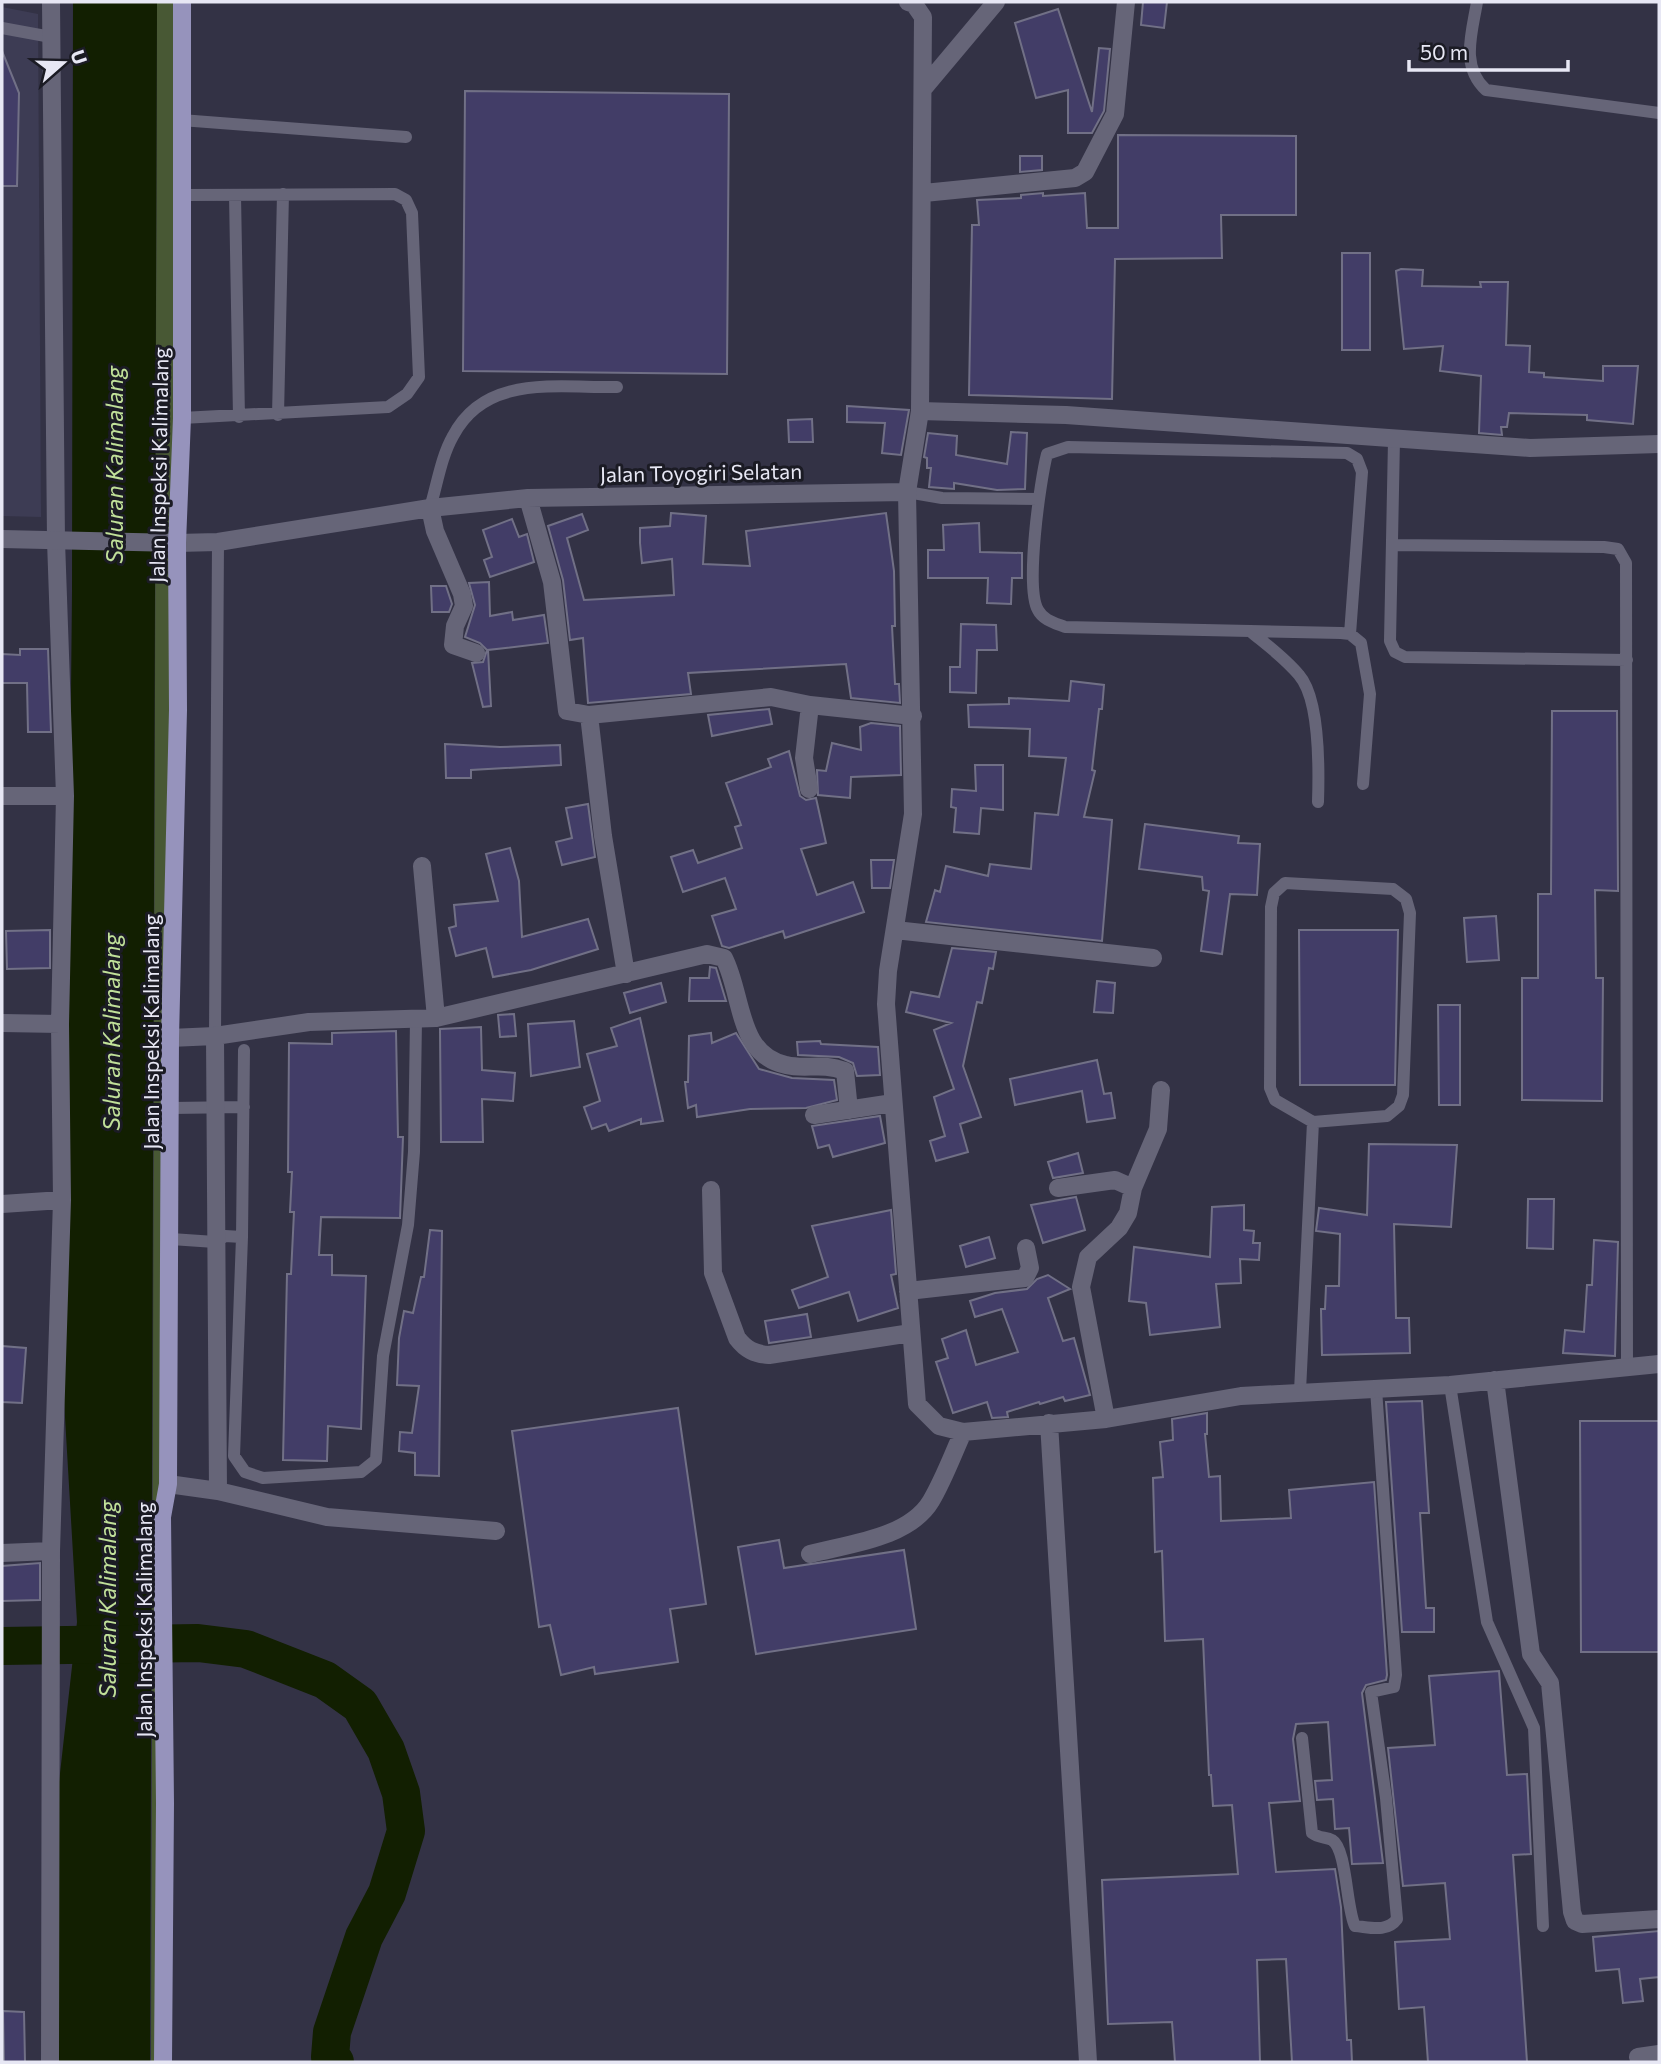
<svg xmlns="http://www.w3.org/2000/svg" width="1661" height="2064" font-family="Commissioner,sans-serif">
<style>
.built{fill:#3d3c54}
.green{fill:#485834}
.water{fill:#121f01}
.lines{fill:none;stroke-linecap:round;stroke-linejoin:round}
.river{stroke:#121f01;stroke-width:38}
.building{fill:#423d67;stroke:#717086;stroke-width:2}
.service{stroke:#666578;stroke-width:12}
.minor{stroke:#666578;stroke-width:18}
.tertiary{stroke:#666578;stroke-width:18}
.primary{stroke:#9693bc;stroke-width:18}
.labels{text-anchor:middle;dominant-baseline:central;stroke-width:6;stroke-linejoin:round;paint-order:stroke}
.street-label{font-size:21px;fill:#e7e7f4;stroke:#1b1b24}
.water-label{font-size:23px;font-style:italic;fill:#c0e099;stroke:#1b1b24}
</style>
<rect width="100%" height="100%" fill="#333245"/>
<path class="built" d="M 2,7 L 38,14 L 41,517 L 2,516 Z"/>
<path class="green" d="M 157,2 L 182,2 L 178,513 C 162,541 164,545 179,573 L 163,2062 L 151,2062 Z"/>
<path class="water" d="M 73,2 L 157,2 L 150,2062 L 59,2062 L 58,1791 L 77,1622 L 64,1400 L 72,592 Z"/>
<g class="lines">
<path class="river" d="M 2,1646 L 198,1643 L 246,1649 L 325,1680 L 360,1705 L 386,1750 L 401,1793 L 406,1831 L 387,1893 L 364,1937 L 332,2032 L 330,2057 L 335,2062"/>
</g>
<path class="building" d="M 1143,2 L 1167,2 L 1164,28 L 1141,25 Z
M 1058,9 L 1092,112 L 1099,48 L 1110,49 L 1104,111 L 1092,133 L 1068,133 L 1068,90 L 1036,98 L 1015,23 Z
M 2,51 L 19,93 L 17,186 L 2,186 Z
M 465,91 L 729,94 L 727,374 L 463,371 Z
M 1118,135 L 1296,136 L 1296,215 L 1221,215 L 1222,258 L 1115,259 L 1112,399 L 969,395 L 972,225 L 979,225 L 977,200 L 1021,198 L 1021,195 L 1043,193 L 1043,196 L 1085,193 L 1087,228 L 1118,228 Z
M 1020,156 L 1042,156 L 1042,170 L 1020,172 Z
M 1342,253 L 1370,253 L 1370,350 L 1342,350 Z
M 1401,269 L 1423,270 L 1422,286 L 1481,287 L 1480,282 L 1508,282 L 1506,345 L 1530,346 L 1529,372 L 1544,373 L 1544,377 L 1603,381 L 1603,366 L 1638,366 L 1633,424 L 1587,420 L 1587,415 L 1509,413 L 1507,427 L 1501,427 L 1502,435 L 1479,433 L 1481,376 L 1440,371 L 1443,346 L 1404,349 L 1396,271 Z
M 847,406 L 909,410 L 901,455 L 882,453 L 885,423 L 847,422 Z
M 812,419 L 813,442 L 789,442 L 788,420 Z
M 1011,432 L 1027,433 L 1025,489 L 997,490 L 954,483 L 954,489 L 929,487 L 931,468 L 927,468 L 927,458 L 924,457 L 928,433 L 957,436 L 956,455 L 1007,464 Z
M 671,513 L 706,516 L 703,564 L 750,566 L 746,531 L 886,513 L 894,571 L 895,626 L 892,626 L 895,684 L 899,684 L 900,703 L 851,698 L 846,664 L 688,673 L 691,694 L 588,703 L 583,638 L 570,640 L 563,580 L 548,526 L 582,514 L 588,530 L 567,538 L 584,600 L 674,595 L 672,559 L 642,563 L 640,543 L 640,528 L 670,526 Z
M 512,519 L 519,537 L 527,534 L 534,562 L 490,577 L 484,560 L 492,557 L 483,530 Z
M 979,523 L 980,552 L 1022,553 L 1022,578 L 1012,578 L 1011,604 L 987,603 L 988,578 L 928,578 L 928,550 L 944,550 L 943,525 Z
M 489,582 L 490,616 L 512,612 L 513,620 L 544,615 L 548,643 L 488,650 L 491,706 L 483,707 L 472,663 L 483,662 L 487,650 L 480,643 L 465,637 L 475,605 L 469,583 Z
M 431,586 L 446,586 L 452,604 L 449,612 L 432,612 Z
M 961,624 L 996,625 L 997,650 L 977,650 L 976,693 L 950,692 L 950,667 L 960,667 Z
M 20,649 L 48,649 L 51,732 L 28,732 L 27,683 L 2,683 L 2,654 L 20,655 Z
M 1071,681 L 1104,685 L 1102,709 L 1099,709 L 1092,770 L 1095,771 L 1084,817 L 1112,820 L 1102,941 L 926,922 L 935,890 L 940,892 L 946,866 L 988,876 L 990,864 L 1031,869 L 1035,813 L 1058,815 L 1066,758 L 1029,756 L 1030,729 L 969,727 L 968,705 L 1009,704 L 1009,698 L 1069,701 Z
M 769,709 L 772,724 L 712,736 L 708,715 Z
M 1552,711 L 1617,711 L 1618,891 L 1595,890 L 1596,978 L 1603,978 L 1602,1101 L 1522,1100 L 1522,978 L 1538,978 L 1538,894 L 1551,894 Z
M 871,723 L 900,726 L 901,775 L 851,777 L 850,798 L 818,795 L 817,770 L 826,771 L 832,743 L 861,750 L 860,727 Z
M 445,744 L 500,747 L 560,745 L 561,765 L 471,770 L 471,778 L 446,778 Z
M 789,751 L 800,796 L 806,800 L 816,798 L 826,843 L 801,849 L 817,895 L 853,882 L 864,912 L 785,938 L 783,931 L 729,948 L 722,946 L 712,916 L 736,909 L 725,878 L 683,892 L 671,857 L 693,850 L 698,863 L 742,848 L 735,827 L 741,825 L 726,783 L 771,767 L 768,759 Z
M 975,765 L 1003,765 L 1003,810 L 981,808 L 979,834 L 954,832 L 956,808 L 951,807 L 952,789 L 976,791 Z
M 588,804 L 595,857 L 562,865 L 556,842 L 572,838 L 566,808 Z
M 1145,824 L 1239,836 L 1238,843 L 1260,844 L 1257,895 L 1230,894 L 1222,954 L 1201,951 L 1209,891 L 1203,890 L 1202,877 L 1139,869 Z
M 510,848 L 519,881 L 522,937 L 588,919 L 598,949 L 531,970 L 493,977 L 486,948 L 456,956 L 449,928 L 456,926 L 454,905 L 498,901 L 486,854 Z
M 871,860 L 894,860 L 890,888 L 872,888 Z
M 1496,916 L 1499,960 L 1467,962 L 1464,918 Z
M 50,930 L 50,968 L 7,969 L 6,931 Z
M 1299,930 L 1398,930 L 1395,1085 L 1300,1085 Z
M 952,948 L 996,952 L 993,969 L 989,968 L 982,1003 L 977,1002 L 963,1066 L 981,1117 L 960,1124 L 968,1152 L 936,1161 L 930,1141 L 945,1136 L 934,1097 L 954,1089 L 934,1030 L 951,1023 L 906,1012 L 911,992 L 939,997 Z
M 710,967 L 716,968 L 726,1001 L 689,1001 L 690,978 L 709,978 Z
M 1097,981 L 1115,983 L 1113,1013 L 1094,1012 Z
M 661,983 L 666,1002 L 630,1013 L 624,993 Z
M 1438,1005 L 1460,1005 L 1460,1105 L 1439,1105 Z
M 514,1014 L 516,1036 L 500,1037 L 498,1015 Z
M 640,1018 L 663,1121 L 641,1124 L 641,1119 L 609,1131 L 606,1124 L 592,1129 L 584,1107 L 600,1101 L 587,1054 L 617,1046 L 611,1028 Z
M 574,1021 L 580,1067 L 531,1076 L 528,1024 Z
M 481,1027 L 482,1070 L 515,1073 L 513,1101 L 482,1099 L 483,1142 L 441,1142 L 440,1029 Z
M 396,1031 L 398,1137 L 403,1137 L 400,1218 L 321,1217 L 319,1255 L 332,1255 L 332,1275 L 366,1276 L 361,1429 L 328,1426 L 327,1461 L 283,1460 L 287,1274 L 291,1274 L 294,1212 L 290,1212 L 292,1172 L 288,1172 L 289,1043 L 332,1044 L 332,1033 Z
M 711,1033 L 712,1043 L 736,1033 L 759,1069 L 792,1078 L 834,1080 L 837,1100 L 806,1108 L 750,1109 L 697,1117 L 696,1105 L 688,1108 L 685,1082 L 688,1082 L 689,1036 Z
M 820,1041 L 821,1044 L 878,1047 L 880,1075 L 857,1076 L 853,1063 L 839,1057 L 798,1055 L 797,1042 Z
M 1097,1060 L 1104,1094 L 1111,1093 L 1115,1118 L 1087,1122 L 1082,1091 L 1015,1105 L 1010,1079 Z
M 880,1116 L 885,1143 L 833,1157 L 829,1145 L 818,1148 L 812,1126 Z
M 1369,1144 L 1457,1145 L 1451,1227 L 1394,1224 L 1396,1318 L 1409,1318 L 1410,1353 L 1322,1355 L 1321,1309 L 1325,1309 L 1326,1286 L 1339,1286 L 1340,1234 L 1316,1231 L 1319,1208 L 1367,1215 Z
M 1078,1153 L 1083,1173 L 1053,1178 L 1048,1162 Z
M 1076,1197 L 1085,1230 L 1043,1243 L 1031,1205 Z
M 1528,1199 L 1554,1199 L 1553,1249 L 1527,1248 Z
M 1244,1205 L 1244,1230 L 1254,1231 L 1253,1243 L 1260,1243 L 1259,1260 L 1240,1259 L 1241,1283 L 1216,1284 L 1220,1327 L 1150,1335 L 1146,1303 L 1129,1301 L 1134,1247 L 1210,1257 L 1212,1207 Z
M 891,1210 L 896,1274 L 891,1275 L 898,1308 L 858,1321 L 849,1292 L 799,1308 L 792,1290 L 828,1277 L 812,1226 Z
M 430,1230 L 442,1231 L 439,1476 L 415,1475 L 415,1453 L 399,1451 L 400,1432 L 412,1433 L 419,1386 L 397,1385 L 399,1338 L 404,1311 L 413,1313 L 421,1277 L 424,1277 Z
M 989,1237 L 995,1258 L 966,1267 L 960,1246 Z
M 1594,1240 L 1618,1242 L 1615,1356 L 1563,1353 L 1565,1330 L 1584,1332 L 1587,1285 L 1592,1285 Z
M 1048,1275 L 1070,1289 L 1048,1298 L 1063,1341 L 1074,1338 L 1090,1395 L 1065,1401 L 1063,1397 L 1040,1404 L 1039,1402 L 1007,1412 L 1008,1417 L 992,1418 L 987,1402 L 953,1413 L 936,1362 L 948,1358 L 942,1339 L 966,1330 L 976,1365 L 1018,1352 L 1002,1309 L 975,1317 L 970,1301 L 995,1293 L 1027,1289 L 1037,1279 Z
M 807,1314 L 811,1337 L 769,1343 L 765,1321 Z
M 2,1346 L 26,1348 L 22,1403 L 2,1402 Z
M 1422,1401 L 1429,1513 L 1420,1513 L 1426,1608 L 1434,1608 L 1434,1632 L 1402,1632 L 1386,1402 Z
M 678,1408 L 706,1604 L 670,1609 L 678,1662 L 595,1674 L 594,1667 L 561,1675 L 550,1625 L 539,1627 L 512,1431 Z
M 1207,1413 L 1207,1434 L 1205,1434 L 1209,1477 L 1220,1476 L 1221,1521 L 1291,1518 L 1289,1490 L 1374,1482 L 1387,1675 L 1386,1680 L 1366,1685 L 1362,1693 L 1383,1863 L 1352,1864 L 1349,1828 L 1335,1829 L 1333,1799 L 1317,1800 L 1315,1781 L 1332,1780 L 1328,1722 L 1296,1724 L 1293,1739 L 1300,1801 L 1269,1803 L 1276,1872 L 1335,1869 L 1341,1907 L 1347,2040 L 1351,2040 L 1352,2062 L 1292,2062 L 1286,1959 L 1257,1960 L 1260,2062 L 1175,2062 L 1172,2022 L 1108,2024 L 1102,1880 L 1238,1874 L 1232,1805 L 1213,1806 L 1211,1775 L 1209,1775 L 1203,1639 L 1165,1641 L 1162,1551 L 1155,1552 L 1153,1478 L 1163,1477 L 1160,1442 L 1173,1440 L 1172,1419 Z
M 1580,1421 L 1659,1421 L 1659,1652 L 1581,1652 Z
M 779,1540 L 784,1568 L 904,1550 L 916,1629 L 756,1654 L 738,1547 Z
M 40,1563 L 40,1600 L 2,1601 L 2,1566 Z
M 1499,1671 L 1507,1775 L 1527,1774 L 1531,1854 L 1513,1855 L 1527,2062 L 1428,2062 L 1424,2007 L 1399,2009 L 1395,1942 L 1450,1939 L 1445,1883 L 1403,1886 L 1388,1748 L 1435,1745 L 1429,1676 Z
M 1659,1931 L 1659,1977 L 1640,1979 L 1643,2001 L 1623,2003 L 1619,1969 L 1596,1971 L 1593,1937 Z
M 3,2011 L 24,2012 L 25,2062 L 4,2062 Z"/>
<g class="lines">
<path class="service" d="M 1477,2 C 1472,33 1460,66 1486,90 L 1659,113
M 2,28 L 51,37
M 181,120 L 406,137
M 235,195 L 239,417
M 278,415 L 283,194
M 182,418 L 388,407 L 407,394 L 419,377 L 412,213 L 406,200 L 395,194 L 183,195
M 1394,440 L 1390,641 L 1395,652 L 1405,657 L 1627,660
M 907,492 L 942,498 L 1038,499
M 430,508 C 437,485 441,457 453,436 C 485,374 556,388 617,387
M 1392,545 L 1604,547 L 1618,549 L 1626,563 L 1627,1367
M 1250,631 L 1341,633 L 1350,634 L 1361,643 L 1370,694 L 1363,784
M 1318,802 C 1319,771 1320,699 1299,675 C 1285,658 1267,645 1250,631 L 1065,627 C 1055,623 1043,620 1038,610 C 1025,588 1040,481 1047,454 L 1068,447 L 1347,453 L 1357,459 L 1362,472 L 1350,634
M 1285,883 L 1393,889 L 1406,899 L 1410,913 L 1403,1095 L 1399,1106 L 1387,1116 L 1313,1122 L 1275,1100 L 1270,1088 L 1271,907 L 1274,893 Z
M 215,1036 L 218,542
M 244,1050 L 242,1237 L 234,1456 L 245,1472 L 263,1478 L 361,1472 L 376,1460 L 383,1356 L 408,1225 L 414,1152 L 416,1020
M 171,1108 L 244,1107
M 171,1239 L 215,1242 L 225,1236 L 242,1237
M 1450,1385 L 1487,1622 L 1534,1728 L 1543,1926
M 1300,1391 L 1313,1122
M 1302,1738 L 1312,1833 C 1318,1838 1326,1837 1332,1840 C 1347,1849 1346,1908 1355,1926 C 1369,1927 1387,1933 1397,1919 L 1386,1798 L 1371,1692 L 1394,1687 L 1396,1675 L 1376,1389"/>
<path class="minor" d="M 908,2 L 914,4 L 923,17 L 920,411 L 907,492 L 913,814 L 888,971 L 886,1004 L 917,1404 L 939,1426 L 963,1432 L 1106,1419 L 1241,1396 L 1450,1385 L 1659,1364
M 923,89 L 996,2
M 924,193 L 1075,178 L 1085,172 L 1115,114 L 1126,2
M 920,411 L 1066,415 L 1530,448 L 1659,444
M 528,498 L 552,582 L 567,711 L 589,715 L 771,697 L 810,705
M 430,508 L 435,531 L 462,594 L 464,606 L 455,626 L 453,645 L 476,653
M 177,543 L 218,542 L 430,508 L 528,498 L 907,492
M 589,715 L 603,836 L 626,974
M 809,789 L 804,758 L 810,705 L 913,716
M 2,796 L 65,796
M 422,866 L 436,1018
M 895,930 L 1153,958
M 2,1023 L 60,1024
M 215,1036 L 218,1491
M 170,1038 L 215,1036 L 309,1022 L 436,1018 L 707,954 L 724,958 C 743,995 737,1055 786,1065 C 807,1070 820,1062 845,1071 L 849,1110
M 814,1115 L 893,1103
M 1058,1188 L 1115,1180 L 1133,1188
M 711,1190 L 713,1273 L 737,1338 C 746,1350 755,1354 769,1355 L 911,1333
M 2,1204 L 62,1200
M 908,1291 L 1025,1278 L 1030,1268 L 1026,1248
M 1495,1380 L 1531,1654 L 1550,1683 L 1572,1912 L 1575,1921 L 1582,1924 L 1659,1919
M 1106,1419 L 1081,1287 L 1088,1257 L 1119,1228 L 1128,1213 L 1133,1188 L 1158,1129 L 1161,1090
M 1049,1423 L 1088,2062
M 168,1484 L 218,1491 L 327,1517 L 496,1531
M 2,1553 L 51,1551
M 810,1554 C 848,1544 909,1538 931,1501 C 944,1479 953,1454 963,1432
M 1638,2057 L 1659,2054
M 50,2062 L 51,1551 L 62,1200 L 60,1024 L 65,796 L 56,541 L 51,2"/>
<path class="tertiary" d="M 2,539 L 177,543"/>
<path class="primary" d="M 163,2062 L 165,1803 L 162,1517 L 168,1484 L 170,1038 L 178,710 L 177,543 L 182,418 L 182,2"/>
</g>
<g class="labels">
<g class="street-label">
<text transform="translate(158 465) rotate(-89)">Jalan Inspeksi Kalimalang</text>
<text transform="translate(701 472) rotate(-1)">Jalan Toyogiri Selatan</text>
<text transform="translate(150 1032) rotate(-90)">Jalan Inspeksi Kalimalang</text>
<text transform="translate(143 1620) rotate(-90)">Jalan Inspeksi Kalimalang</text>
</g>
<g class="water-label">
<text transform="translate(114 465) rotate(-90)">Saluran Kalimalang</text>
<text transform="translate(111 1032) rotate(-90)">Saluran Kalimalang</text>
<text transform="translate(107 1599) rotate(-90)">Saluran Kalimalang</text>
</g>
</g>
<rect width="1661" height="2064" fill="none" stroke="#e7e7f4" stroke-width="7"/>
<g transform="translate(63 63) rotate(70)" stroke="#1b1b24" stroke-width="5" paint-order="stroke">
<path d="M0-5L12 26L0 18L-12 26Z" fill="#e7e7f4"/>
<text y="-10" font-size="19" font-weight="bold" text-anchor="middle" fill="#e7e7f4">U</text>
</g>
<path d="M1409 60v10h159v-10" fill="none" stroke="#e7e7f4" stroke-width="3.5"/>
<text x="1420" y="60" font-size="21" fill="#e7e7f4" stroke="#1b1b24" stroke-width="5" paint-order="stroke">50 m</text>
</svg>
